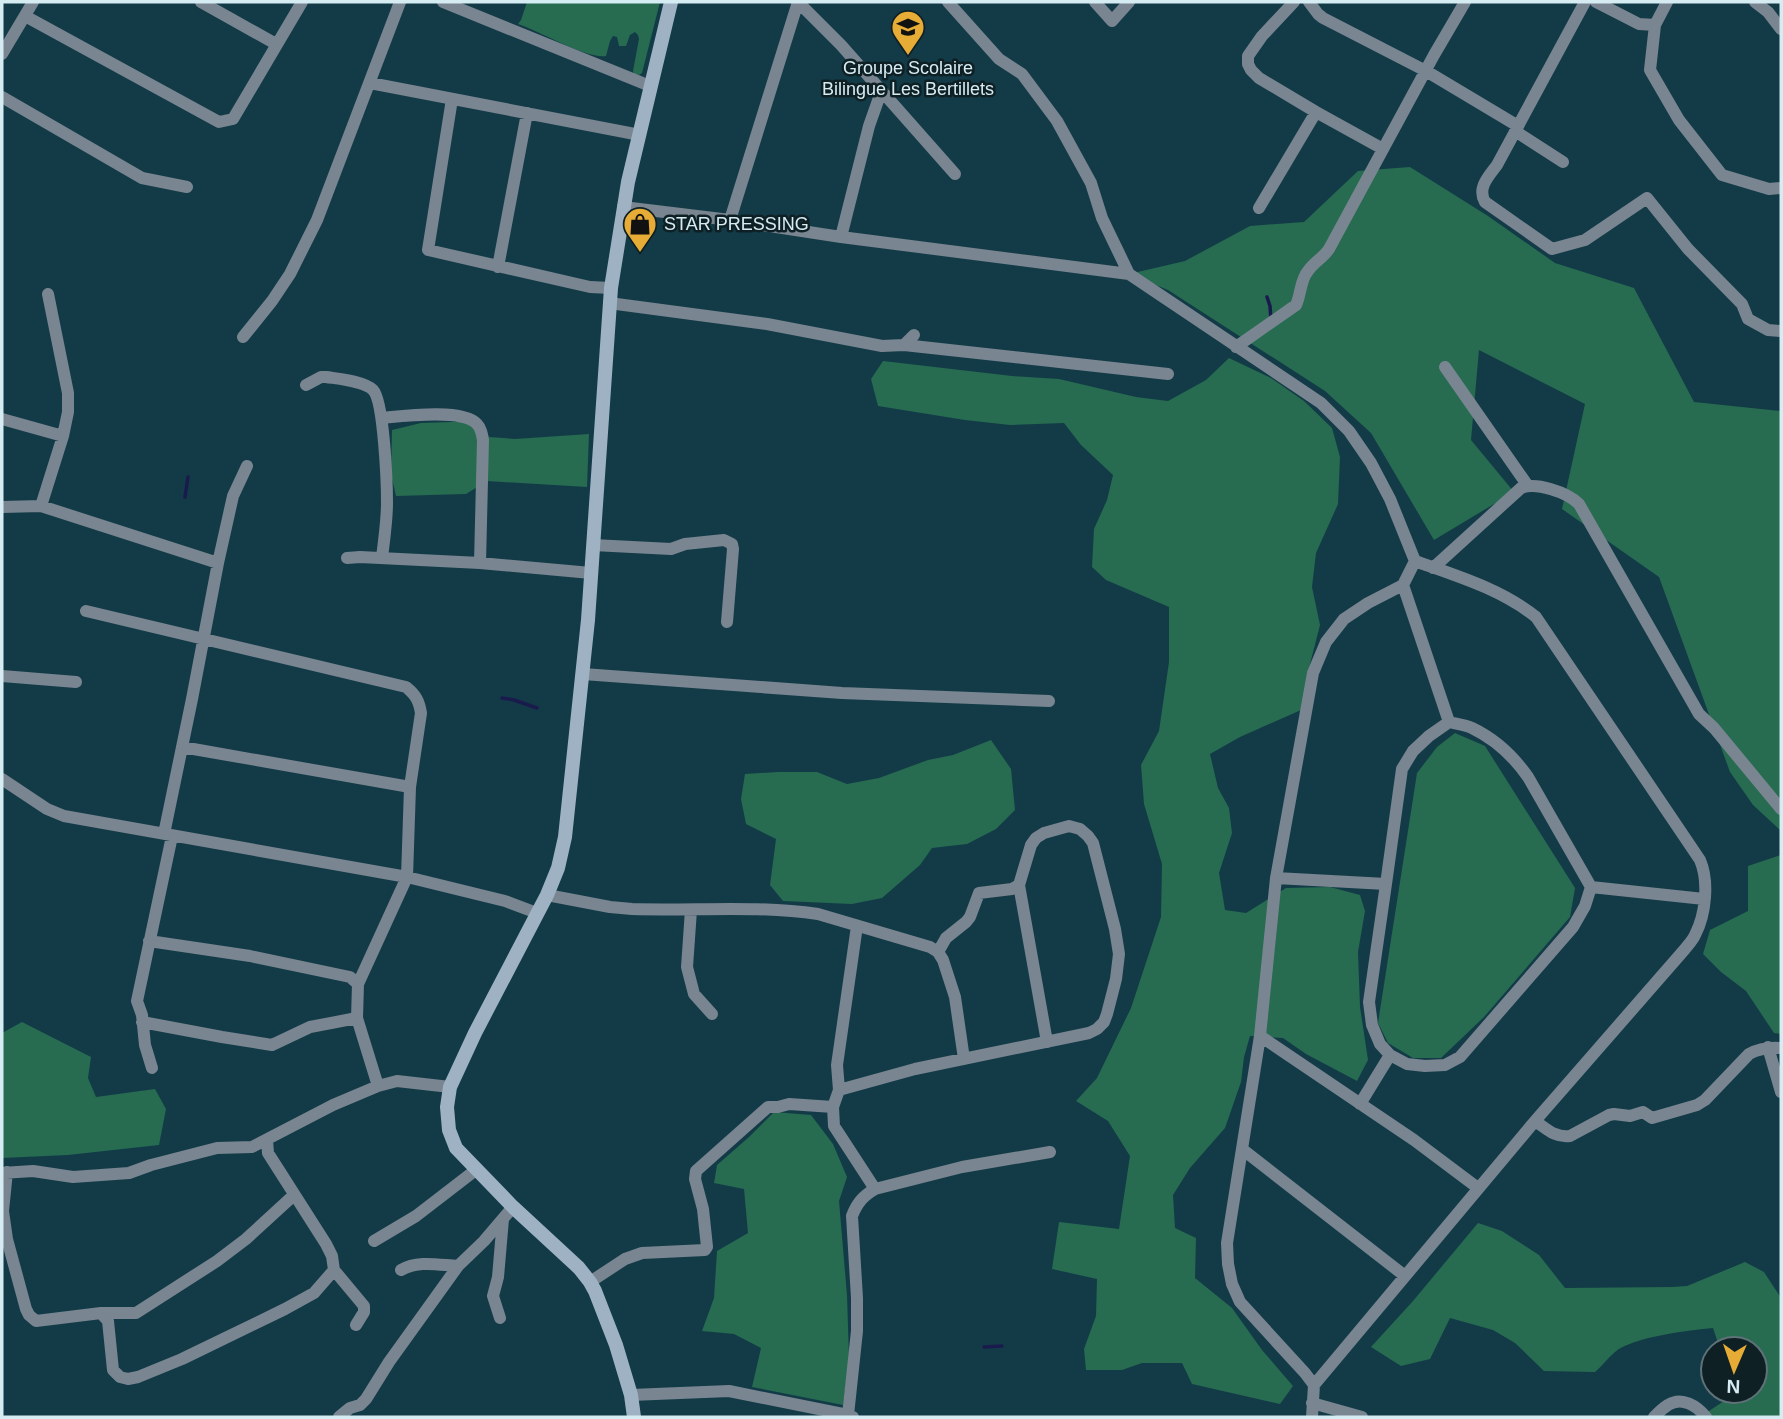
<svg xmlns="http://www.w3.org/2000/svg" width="1783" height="1419" font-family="Arial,sans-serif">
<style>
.green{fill:#276b51}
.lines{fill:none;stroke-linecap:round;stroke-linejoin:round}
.stream{stroke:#1a1b4d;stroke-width:3.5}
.minor{stroke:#798591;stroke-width:12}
.secondary{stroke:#9fb2c4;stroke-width:14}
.labels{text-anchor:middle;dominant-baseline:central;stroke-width:5;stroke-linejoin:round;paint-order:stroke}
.poi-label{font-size:18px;fill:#d6ecf3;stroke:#0f2025}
</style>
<rect width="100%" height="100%" fill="#123b47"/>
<path class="green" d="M 527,2 L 660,2 L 642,73 L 639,75 L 634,74 L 633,71 L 639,39 L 638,35 L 635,32 L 630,35 L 626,46 L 619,46 L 617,37 L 613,36 L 610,41 L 606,56 C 585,59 540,31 518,24 L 521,20 Z
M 1410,167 L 1488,216 L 1555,263 L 1634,288 L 1694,402 L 1781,411 L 1781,831 L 1753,805 L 1730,772 L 1659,577 L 1562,509 L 1585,404 L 1479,350 L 1471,440 L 1514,492 L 1434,540 L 1371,433 L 1325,391 L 1168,290 L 1129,274 L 1185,261 L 1250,226 L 1304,222 L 1358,171 Z
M 1229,358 L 1271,378 L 1304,401 L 1332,428 L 1340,457 L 1338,504 L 1316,553 L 1312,587 L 1320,625 L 1309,668 L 1301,710 L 1240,737 L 1210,754 L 1218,788 L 1229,808 L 1232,833 L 1219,873 L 1225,910 L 1246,913 L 1286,888 L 1330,887 L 1360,895 L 1365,911 L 1358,952 L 1360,1007 L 1368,1060 L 1357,1081 L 1306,1054 L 1283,1038 L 1250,1036 L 1244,1057 L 1241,1082 L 1225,1128 L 1190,1168 L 1173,1195 L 1175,1228 L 1196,1238 L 1195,1278 L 1232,1308 L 1262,1350 L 1293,1386 L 1280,1404 L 1192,1384 L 1182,1363 L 1142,1363 L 1122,1370 L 1086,1370 L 1084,1349 L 1096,1316 L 1097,1279 L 1052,1269 L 1059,1222 L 1119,1229 L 1130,1156 L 1108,1121 L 1076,1101 L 1097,1078 L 1131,1008 L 1161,917 L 1162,864 L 1144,804 L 1141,765 L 1159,731 L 1169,662 L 1169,607 L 1106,580 L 1092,567 L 1094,529 L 1107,500 L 1113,475 L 1081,445 L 1064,423 L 1010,425 L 965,420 L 878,406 L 871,379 L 883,361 L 1012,376 L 1059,379 L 1136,397 L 1168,401 L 1206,380 Z
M 482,421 L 489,437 L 515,439 L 589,434 L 587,487 L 487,481 L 466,494 L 396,496 L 391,474 L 392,430 L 421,423 Z
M 1455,733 L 1485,746 L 1575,888 L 1570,917 L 1484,1017 L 1441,1058 L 1413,1058 L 1388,1043 L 1378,1023 L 1417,773 L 1437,747 Z
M 991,740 L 1011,769 L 1015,810 L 996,829 L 967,844 L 932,848 L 920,865 L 882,898 L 852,904 L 783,901 L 770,885 L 776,839 L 746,824 L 741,799 L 745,774 L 778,772 L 817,772 L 847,784 L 879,778 L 928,760 L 953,755 Z
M 1781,855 L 1781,1034 L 1774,1033 L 1746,991 L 1721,972 L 1703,954 L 1710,930 L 1748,911 L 1748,866 Z
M 22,1022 L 91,1057 L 88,1078 L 96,1097 L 155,1089 L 166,1109 L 159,1145 L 68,1155 L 2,1158 L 2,1033 Z
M 774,1112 L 811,1115 L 833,1144 L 847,1177 L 839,1201 L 847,1295 L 849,1357 L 843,1405 L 752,1387 L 761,1348 L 734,1334 L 702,1331 L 714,1298 L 717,1251 L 748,1233 L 744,1189 L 714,1183 L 717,1165 L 749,1137 Z
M 1478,1223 L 1502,1231 L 1539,1255 L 1565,1288 L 1672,1287 L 1687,1286 L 1745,1262 L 1764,1272 L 1781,1298 L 1781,1417 L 1700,1417 L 1727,1399 L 1730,1391 L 1755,1391 L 1755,1349 L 1720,1349 L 1713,1328 C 1690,1330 1632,1337 1615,1352 C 1608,1358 1602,1366 1595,1372 L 1544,1371 L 1515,1343 L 1493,1330 L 1450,1318 L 1430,1359 L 1401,1366 L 1371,1347 L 1413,1301 Z"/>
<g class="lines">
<path class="stream" d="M 1267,297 L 1270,306 L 1271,320
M 185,497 L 188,477
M 502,698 L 514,700 L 537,708
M 984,1347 L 1002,1346"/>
<path class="minor" d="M 201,2 L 276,44
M 443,2 L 650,86
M 798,2 L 841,45 L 955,174
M 948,2 L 999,59 L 1022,74 L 1057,121 L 1091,183 L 1102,218 L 1129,274
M 1095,2 L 1112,21 L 1129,2
M 1294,2 L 1262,36 L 1248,56 L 1248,64 L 1251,70 L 1259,78 L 1316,112 L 1383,149
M 1309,2 L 1318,14 L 1323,18 L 1426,71 L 1518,126
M 1585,2 L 1497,165 C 1488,177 1477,188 1485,202 L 1552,249 L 1585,240 L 1647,198 L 1688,249 L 1742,304 L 1748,319 L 1768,330 L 1781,331
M 1596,2 L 1639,24 L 1655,25
M 1667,2 L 1655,25 L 1650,70 L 1679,120 L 1722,175 L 1769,189 L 1781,188
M 1755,2 L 1768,12 L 1781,29
M 25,16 L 219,122 L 233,119 L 302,2
M 2,54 L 33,2
M 370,83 L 640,135
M 2,97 L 142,178 L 187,187
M 452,99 L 428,250 L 590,287 L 611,288
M 1515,131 L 1563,162
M 623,207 L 730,220 L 841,237 L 1129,274 L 1321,403 L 1349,431 L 1371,463 L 1390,499 L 1415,561 L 1403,585 L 1368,603 L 1344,619 L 1326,642 L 1313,673 L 1276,878 L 1260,1036 L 1227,1243 L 1228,1264 L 1232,1284 L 1240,1302 L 1305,1373 L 1314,1385
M 1259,208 L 1316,112
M 730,220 L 798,2
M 841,237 L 869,126 L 881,92
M 498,267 L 527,113
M 48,294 L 68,393 L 68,412 L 63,436 L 41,506 L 218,563 L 192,699 L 164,834
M 609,303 L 767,324 L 882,346 L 904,345 L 914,335
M 243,337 L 272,301 L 290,274 L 317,220 L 400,2
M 904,345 L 1168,374
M 1236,347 L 1296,305 C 1301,295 1300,280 1308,271 C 1314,262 1323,258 1329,249 L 1434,55 L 1465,2
M 1445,367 L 1528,486
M 306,385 L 321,377 L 326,377 C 339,379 364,381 373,390 C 384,401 387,484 387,503 C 387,521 384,540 382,558
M 382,418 C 403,416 463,408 477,424 C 481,428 482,434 483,440 L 480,563
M 2,419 L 63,436
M 2,507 L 41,506
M 593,545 L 671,549 L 685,544 L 724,540 L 732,544 L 733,549 L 727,622
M 347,558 L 360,557 L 480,563 L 591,573
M 218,563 L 233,496 L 247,466
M 1433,568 L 1521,488 C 1536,482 1567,492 1579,504 L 1699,714 L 1714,728 L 1781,809
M 1403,585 L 1449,722
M 86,611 L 406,687 C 416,695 419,701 421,713 L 410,787 L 407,877 L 358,984
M 583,674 L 842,693 L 1049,701
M 2,676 L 76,682
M 182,747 L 410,787
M 2,779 L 47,809 L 64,816 L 407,877 L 505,901 L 537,913
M 1276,878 L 1386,884 L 1402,769 L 1413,751 L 1429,736 L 1449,722 C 1457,724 1465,725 1472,728 C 1495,739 1514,757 1528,777 L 1591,887 L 1585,906 L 1573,927 L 1460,1057 L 1445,1065 L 1425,1066 L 1407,1064 L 1390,1055 L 1380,1044 L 1372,1025 L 1369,1002 L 1386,884
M 1591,887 L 1704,899
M 547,895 L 610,907 L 632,909 C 694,911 756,905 818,914 L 930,947 L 938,952 L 943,960 L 955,997 L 964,1059
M 691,910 L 687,967 L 694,994 L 712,1014
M 149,941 L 250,956 L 350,977 L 358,984 L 357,1018 L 378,1086
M 938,952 L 946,938 L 966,922 L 970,917 L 979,893 L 1012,889 L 1019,885
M 142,1022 L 222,1037 L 272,1045 L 310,1027 L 357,1018
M 1260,1036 L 1414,1140 L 1478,1188
M 1768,1047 L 1781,1092
M 152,1068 L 145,1045 L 142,1015 L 137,1001 L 172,836
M 839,1090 L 837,1065 L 857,926
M 1360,1104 L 1390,1055
M 1535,1121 C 1547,1129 1555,1138 1570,1136 L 1609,1115 L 1614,1114 L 1630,1116 L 1643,1112 L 1652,1118 L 1697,1105 L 1705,1100 L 1749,1054 C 1760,1048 1769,1047 1781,1048
M 267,1140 L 268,1153 L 326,1244 L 332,1256 L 334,1270 L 364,1306 L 364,1312 L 356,1325
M 1242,1149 L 1405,1276
M 7,1172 L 3,1211 L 7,1239 L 26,1309 L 29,1315 L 36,1321 L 101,1313 L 136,1313 L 217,1261 L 246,1239 L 294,1195
M 2,1173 L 33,1171 L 73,1177 L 129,1173 L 151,1165 L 217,1148 L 252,1147 L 333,1105 L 378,1086 L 397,1081 L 450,1087
M 875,1189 L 834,1126 L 833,1107 L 839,1090 L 915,1069 L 1089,1033 L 1097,1029 L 1104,1022 L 1107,1014 L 1116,979 L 1119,954 L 1115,929 L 1093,843 L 1088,836 L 1080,829 L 1069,826 L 1044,833 L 1036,838 L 1031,845 L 1019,885 L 1047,1042
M 374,1241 L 416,1216 L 477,1169
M 401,1270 C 418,1260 439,1265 458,1266
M 590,1282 L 625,1259 L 642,1253 L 705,1250 L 707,1247 L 703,1209 L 695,1179 L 696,1171 L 768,1107 L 778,1107 L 789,1104 L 833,1107
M 101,1313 L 108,1321 L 113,1370 L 120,1377 L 128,1379 L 138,1377 L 182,1359 L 285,1309 L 314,1293 L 334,1270
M 500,1318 L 493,1296 L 498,1277 L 503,1219
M 631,1395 L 729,1391 L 848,1415 L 853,1417
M 1312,1403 L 1362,1417
M 848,1415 L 857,1331 L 857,1298 L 852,1216 C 857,1203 863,1196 875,1189 L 962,1167 L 1050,1152
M 339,1417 L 350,1408 L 360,1405 L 366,1399 L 389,1362 L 458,1266 L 484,1241 L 513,1207
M 1312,1417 L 1314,1385 L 1535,1121 L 1685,949 C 1688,945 1693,940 1695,935 C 1706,914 1709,881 1700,860 L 1536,617 C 1501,589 1457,576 1415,561
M 1654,1417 C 1658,1413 1663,1408 1668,1405 C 1682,1396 1697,1406 1706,1417"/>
<path class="secondary" d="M 634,1417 L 631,1395 L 616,1345 L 595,1291 L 590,1282 L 579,1268 L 513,1207 L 456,1148 L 449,1130 L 447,1107 L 450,1087 L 475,1033 L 547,895 L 558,868 L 565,837 L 588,620 L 611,288 L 628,182 L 671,2"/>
</g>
<defs>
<symbol id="school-pin" viewBox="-11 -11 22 30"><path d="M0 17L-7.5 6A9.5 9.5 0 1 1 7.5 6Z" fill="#e7ac36" stroke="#0f2025"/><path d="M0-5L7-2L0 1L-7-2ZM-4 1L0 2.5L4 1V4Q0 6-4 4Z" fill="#111"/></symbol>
<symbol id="shop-pin" viewBox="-11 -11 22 30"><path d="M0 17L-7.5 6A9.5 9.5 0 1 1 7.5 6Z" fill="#e7ac36" stroke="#0f2025"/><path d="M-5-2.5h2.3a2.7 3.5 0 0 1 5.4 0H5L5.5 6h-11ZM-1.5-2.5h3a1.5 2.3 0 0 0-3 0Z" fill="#111"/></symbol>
</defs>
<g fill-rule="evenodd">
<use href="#school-pin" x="889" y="8" width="38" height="52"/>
<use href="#shop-pin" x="621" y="205" width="38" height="52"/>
</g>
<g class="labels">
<g class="poi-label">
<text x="908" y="68">Groupe Scolaire<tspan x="908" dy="21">Bilingue Les Bertillets</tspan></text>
<text x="664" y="224" text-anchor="start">STAR PRESSING</text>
</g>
</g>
<rect width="1783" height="1419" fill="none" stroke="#d6ecf3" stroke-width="7"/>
<g transform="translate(1734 1370) rotate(182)"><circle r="33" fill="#0f2025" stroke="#5f7277" stroke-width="2"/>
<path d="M0-5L12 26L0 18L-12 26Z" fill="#e7ac36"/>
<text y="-10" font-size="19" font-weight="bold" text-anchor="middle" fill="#d6ecf3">N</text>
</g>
</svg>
